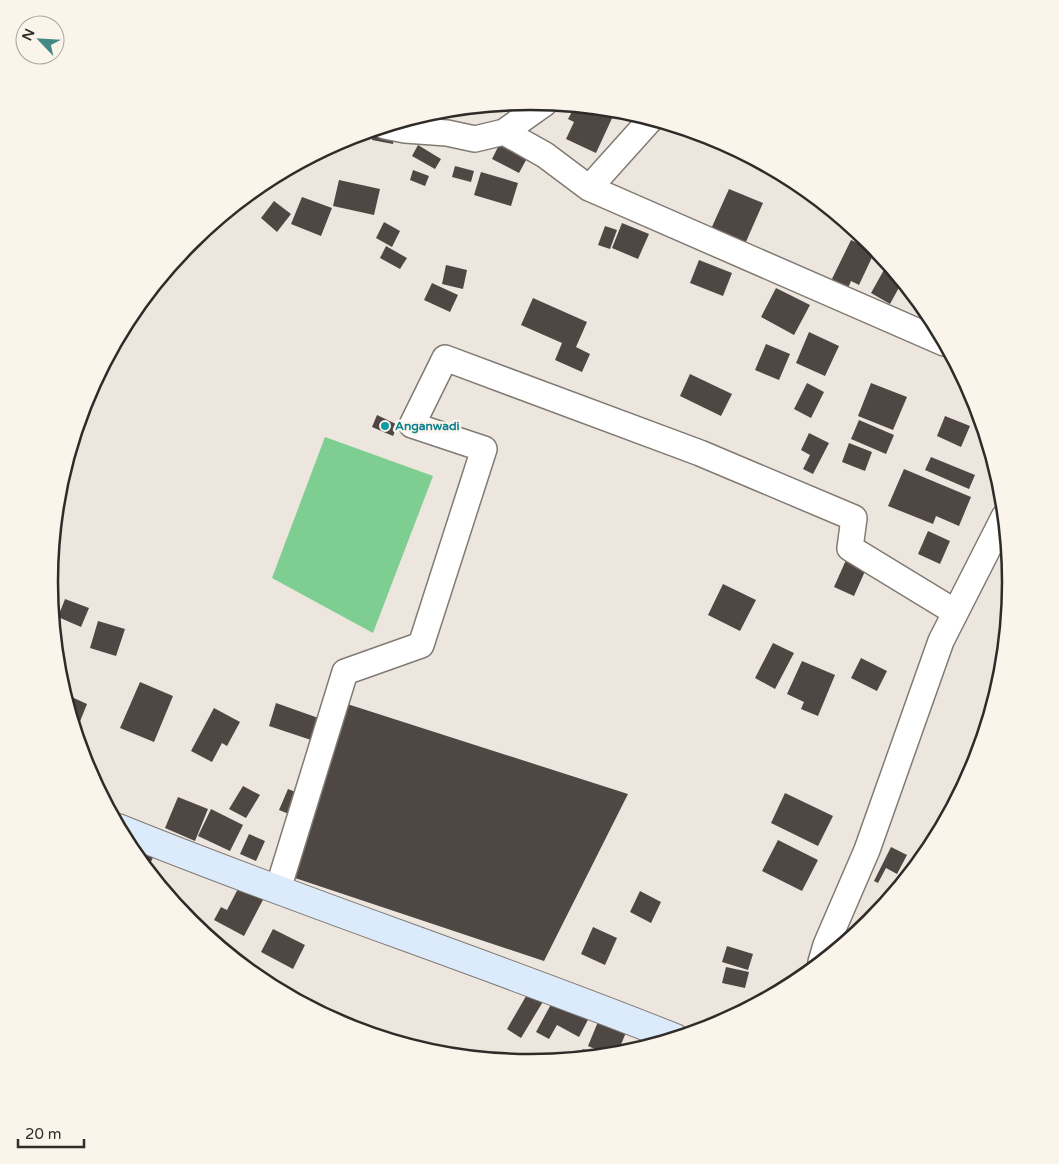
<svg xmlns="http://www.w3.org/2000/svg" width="1059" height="1164" font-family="'Varela Round',sans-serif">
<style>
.green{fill:#7dce90}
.building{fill:#4f4743}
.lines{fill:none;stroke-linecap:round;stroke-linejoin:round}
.street-casing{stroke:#817a73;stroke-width:28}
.secondary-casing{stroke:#817a73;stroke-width:30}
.street{stroke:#fff;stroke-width:25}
.secondary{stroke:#dbebfc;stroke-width:28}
.culture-dot{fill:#0f9aa8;stroke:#fbf4eb;stroke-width:2}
.labels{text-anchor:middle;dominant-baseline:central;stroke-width:5;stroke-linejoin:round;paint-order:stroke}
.culture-label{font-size:12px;font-weight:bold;fill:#0d838f;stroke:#fbf4eb;text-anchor:start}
.rim{fill:none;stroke:#2e2b28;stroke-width:2.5}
</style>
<rect width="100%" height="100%" fill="#ede6de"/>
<path class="green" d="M 325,437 L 433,476 L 373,633 L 272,578 Z"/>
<path class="building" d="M 478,106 L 485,106 L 482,113 L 468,107 Z
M 575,106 L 602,108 L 614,114 L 596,153 L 566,139 L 574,122 L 568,119 Z
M 374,129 L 396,129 L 393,144 L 372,140 Z
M 504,135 L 532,149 L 519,173 L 492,159 Z
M 418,145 L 441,159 L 435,169 L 412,156 Z
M 455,166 L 474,171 L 471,182 L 452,177 Z
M 413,170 L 429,176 L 425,186 L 410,180 Z
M 481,172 L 518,183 L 511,206 L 474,195 Z
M 339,180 L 380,189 L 374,215 L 333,206 Z
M 729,189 L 763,203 L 745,244 L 711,229 Z
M 302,197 L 332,208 L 321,236 L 291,224 Z
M 274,201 L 291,214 L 277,232 L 261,218 Z
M 384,222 L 400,231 L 392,247 L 376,238 Z
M 622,223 L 649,234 L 638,259 L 612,248 Z
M 605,226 L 617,230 L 610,249 L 598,245 Z
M 851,240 L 875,251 L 859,285 L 851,281 L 846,293 L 829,285 Z
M 386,246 L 407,258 L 400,269 L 380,258 Z
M 699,260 L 732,273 L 723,296 L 690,283 Z
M 446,265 L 467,270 L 463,289 L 442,284 Z
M 885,268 L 895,273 L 902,282 L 890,304 L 871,293 Z
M 432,283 L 458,295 L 450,312 L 424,300 Z
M 776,288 L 810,305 L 794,335 L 761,317 Z
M 533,298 L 587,322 L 576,347 L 590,354 L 582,372 L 555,360 L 562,343 L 521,325 Z
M 809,332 L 839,346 L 825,376 L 796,363 Z
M 766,344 L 790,354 L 779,380 L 755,370 Z
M 690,374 L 732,394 L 721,416 L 680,396 Z
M 807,383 L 824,392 L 811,418 L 794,409 Z
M 871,383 L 907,397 L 893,430 L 858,416 Z
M 377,415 L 398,425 L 393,436 L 372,427 Z
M 945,416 L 970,426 L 961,447 L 937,436 Z
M 859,420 L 894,435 L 886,454 L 851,439 Z
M 809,433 L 829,443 L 813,474 L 803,469 L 810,455 L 801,450 Z
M 849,443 L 872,452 L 865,471 L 842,462 Z
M 931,457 L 975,475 L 969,489 L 925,470 Z
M 904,469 L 971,497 L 959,526 L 936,516 L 933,524 L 888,506 Z
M 928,531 L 950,541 L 940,564 L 918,554 Z
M 846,560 L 866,569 L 854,596 L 834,587 Z
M 723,584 L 756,600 L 740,631 L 708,615 Z
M 65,599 L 89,608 L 81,627 L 58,617 Z
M 98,621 L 125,629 L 116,656 L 90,648 Z
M 773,643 L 794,653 L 775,689 L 755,678 Z
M 861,658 L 887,671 L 877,691 L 851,678 Z
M 802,661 L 835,675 L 818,716 L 801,709 L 804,702 L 787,694 Z
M 140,682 L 173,696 L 154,742 L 120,728 Z
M 63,693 L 87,704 L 79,724 L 72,721 Z
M 341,702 L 628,794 L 544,961 L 289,876 Z
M 276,703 L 324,720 L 317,742 L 269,726 Z
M 214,708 L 240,722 L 227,746 L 222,743 L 212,762 L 191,751 Z
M 243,786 L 260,795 L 246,818 L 229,809 Z
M 288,789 L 303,795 L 294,816 L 279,810 Z
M 785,793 L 833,816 L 818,846 L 771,823 Z
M 178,797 L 208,809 L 195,841 L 165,828 Z
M 211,809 L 243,825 L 230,851 L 198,836 Z
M 122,834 L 156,851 L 147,870 L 130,849 Z
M 249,834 L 265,841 L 256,861 L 240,854 Z
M 778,840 L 818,860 L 802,891 L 762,871 Z
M 891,847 L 907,855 L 897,874 L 886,868 L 878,883 L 874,881 Z
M 921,851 L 926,853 L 916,865 L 915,865 Z
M 241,883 L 265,896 L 244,936 L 214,920 L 221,907 L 227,910 Z
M 640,891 L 661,902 L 651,923 L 630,912 Z
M 593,927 L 617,938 L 605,965 L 581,954 Z
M 273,929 L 305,945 L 293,969 L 261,952 Z
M 727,946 L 753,954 L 748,970 L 722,962 Z
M 726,967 L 749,972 L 745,988 L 722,983 Z
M 529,991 L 544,1000 L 521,1038 L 507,1029 Z
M 556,995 L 591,1014 L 579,1037 L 557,1025 L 549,1039 L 536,1032 Z
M 602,1012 L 630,1023 L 617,1054 L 609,1055 L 588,1046 Z
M 583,1049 L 598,1056 L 579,1058 Z"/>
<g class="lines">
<defs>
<path id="street" d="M 385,126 L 405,130 L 447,133 L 475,139 L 504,132 L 545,155 L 589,188 L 944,343
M 504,132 L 545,103
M 589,188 L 651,119
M 278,889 L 345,672 L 421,645 L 484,449 L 412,425 L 445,358 L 700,453 L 854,518 L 850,548 L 955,612
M 821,962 L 826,945 L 867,850 L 941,641 L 1004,517"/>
<path id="secondary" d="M 118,828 C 302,903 491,964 675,1038"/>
</defs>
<use href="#street" class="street-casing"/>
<use href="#secondary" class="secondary-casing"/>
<use href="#street" class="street"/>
<use href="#secondary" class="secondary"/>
</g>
<circle class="culture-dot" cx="385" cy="426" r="5"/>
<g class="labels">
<g class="culture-label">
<text x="395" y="426">Anganwadi</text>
</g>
</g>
<path d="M0 0H1059V1164H0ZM58 582a472 472 0 1 1 944 0a472 472 0 1 1-944 0Z" fill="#fbf4eb" fill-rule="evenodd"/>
<path class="rim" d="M58 582a472 472 0 1 1 944 0a472 472 0 1 1-944 0Z"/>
<g transform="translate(40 40) rotate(295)"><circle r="24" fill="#fbf4eb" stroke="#a9a49d"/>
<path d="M0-4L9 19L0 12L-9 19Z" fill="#438a87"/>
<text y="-8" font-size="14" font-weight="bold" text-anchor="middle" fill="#2e2b28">N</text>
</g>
<path d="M18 1139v8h66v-8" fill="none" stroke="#2e2b28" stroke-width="2.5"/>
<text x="25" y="1139" font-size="15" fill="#2e2b28" stroke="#fbf4eb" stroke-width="4" paint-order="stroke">20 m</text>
</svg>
